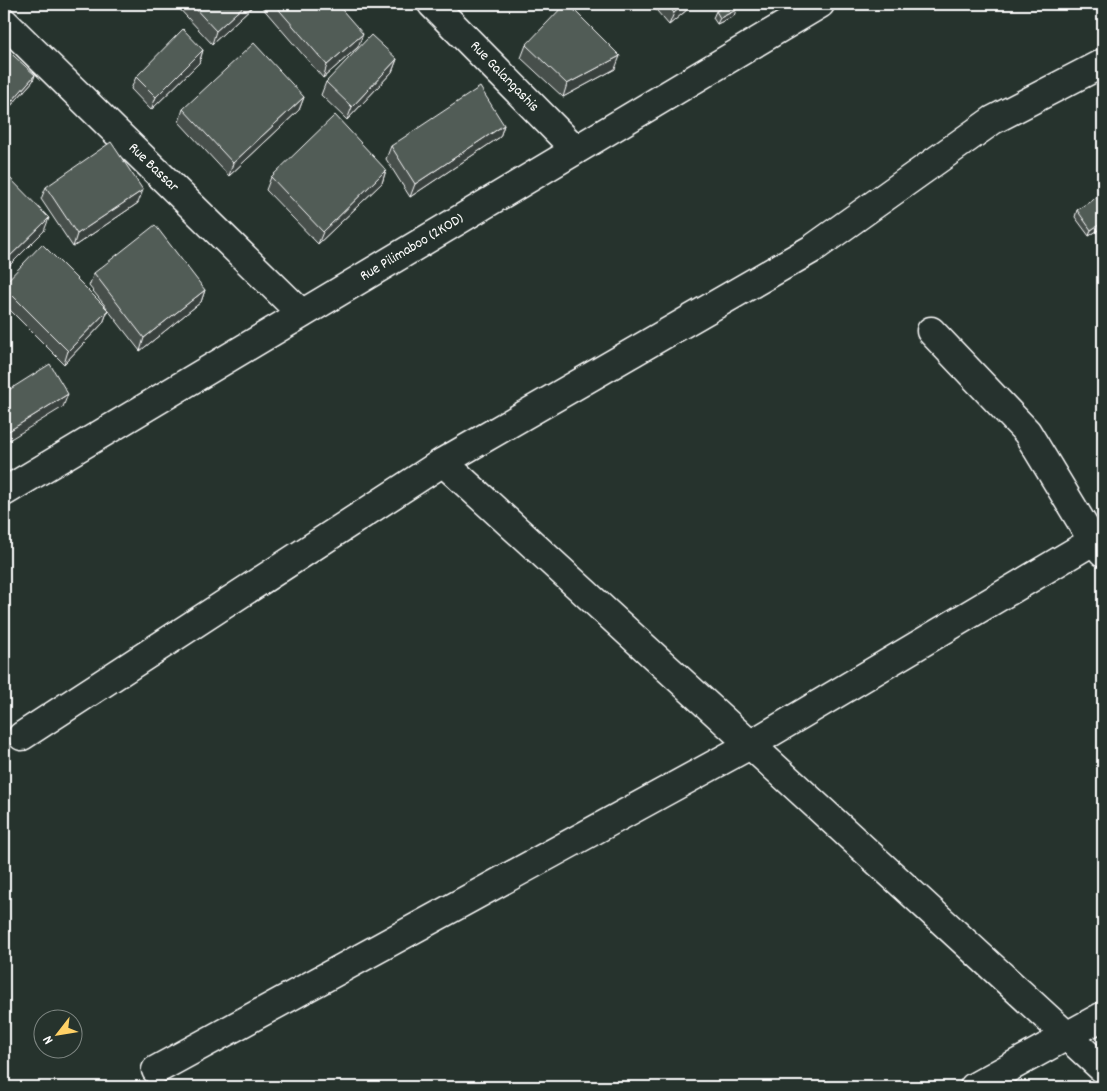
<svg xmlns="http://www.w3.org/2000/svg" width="1107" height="1091" font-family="Dekko,sans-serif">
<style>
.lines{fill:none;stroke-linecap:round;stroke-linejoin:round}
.street-casing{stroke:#fff;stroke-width:31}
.street{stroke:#26332d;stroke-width:28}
.wall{fill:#464f4b;stroke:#fff}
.shaded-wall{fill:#39403d;stroke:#fff}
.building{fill:#515c57;stroke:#fff}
.labels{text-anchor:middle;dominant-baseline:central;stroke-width:4;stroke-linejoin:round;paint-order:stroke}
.street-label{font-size:15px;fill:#fff;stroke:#26332d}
</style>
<rect width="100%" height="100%" fill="#26332d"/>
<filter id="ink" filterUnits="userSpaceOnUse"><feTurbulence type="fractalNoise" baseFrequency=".02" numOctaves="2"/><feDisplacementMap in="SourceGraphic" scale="10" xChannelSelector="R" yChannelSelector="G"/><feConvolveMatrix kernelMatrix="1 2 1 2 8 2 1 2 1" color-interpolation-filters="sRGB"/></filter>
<g filter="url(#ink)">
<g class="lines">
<defs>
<path id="street" d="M 432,4 L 576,150
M 4,22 L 302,314
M 931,331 L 1027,432 L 1093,541 L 1103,552
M 443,462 L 1103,1069
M 4,492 L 820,4
M 22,736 L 443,462 L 812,249 L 993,120 L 1103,63
M 156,1070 L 750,745 L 1093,541
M 974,1087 L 1103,1016"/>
</defs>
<use href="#street" class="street-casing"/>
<use href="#street" class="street"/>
</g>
<path class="wall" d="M 175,4 L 255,4 L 212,44 Z
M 262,4 L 337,4 L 358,47 L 323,78 L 261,6 Z
M 651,4 L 690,4 L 688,9 L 669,25 Z
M 716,11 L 734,16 L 717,24 L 713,18 Z
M 526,45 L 615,69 L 563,97 L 521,58 Z
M 4,47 L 33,81 L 9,108 L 4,103 Z
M 203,50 L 199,63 L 151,110 L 131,89 L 136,77 Z
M 397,59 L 392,72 L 347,120 L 321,95 L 326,82 Z
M 304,97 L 299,110 L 229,176 L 179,122 L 183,109 Z
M 504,125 L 500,137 L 410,197 L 386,159 L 391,146 Z
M 386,170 L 382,183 L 318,244 L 266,190 L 271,177 Z
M 4,172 L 44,231 L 4,271 Z
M 46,187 L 138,203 L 73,247 L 41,199 Z
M 1103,193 L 1103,227 L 1089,236 L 1075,217 L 1077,210 Z
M 94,273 L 205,290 L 201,302 L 140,351 L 108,310 L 103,323 L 64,364 L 4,304 L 4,284 L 107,308 L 89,286 Z"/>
<path class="shaded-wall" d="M 246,4 L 255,4 L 212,44 L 216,31 Z
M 684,4 L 690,4 L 688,9 L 669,25 L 674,13 Z
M 736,10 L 734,16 L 717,24 L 720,18 Z
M 363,34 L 358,47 L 323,78 L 327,65 Z
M 203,50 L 199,63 L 151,110 L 156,97 Z
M 620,56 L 615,69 L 563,97 L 567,84 Z
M 397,59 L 392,72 L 347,120 L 352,107 Z
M 35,75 L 33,81 L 9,108 L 12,101 Z
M 304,97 L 299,110 L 229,176 L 233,163 Z
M 504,125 L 500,137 L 410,197 L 415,184 Z
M 386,170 L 382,183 L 318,244 L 323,232 Z
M 143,190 L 138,203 L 73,247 L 77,234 Z
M 49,218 L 44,231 L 4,271 L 4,266 L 6,260 Z
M 1103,222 L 1103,227 L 1089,236 L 1091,230 Z
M 205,290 L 201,302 L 140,351 L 144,338 Z
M 108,310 L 103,323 L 64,364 L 68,351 Z
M 68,394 L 63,407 L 4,443 L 4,434 Z"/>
<path class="building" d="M 191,4 L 246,4 L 216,31 Z
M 274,4 L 337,4 L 363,34 L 327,65 Z
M 565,4 L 568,4 L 620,56 L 567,84 L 526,45 Z
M 666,4 L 684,4 L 674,13 Z
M 729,4 L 732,4 L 736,10 L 720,18 L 716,11 Z
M 183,29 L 203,50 L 156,97 L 136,77 Z
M 371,35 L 397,59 L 352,107 L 326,82 Z
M 254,43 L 304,97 L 233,163 L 183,109 Z
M 4,47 L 35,75 L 12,101 L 4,94 Z
M 480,87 L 504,125 L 415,184 L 391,146 Z
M 335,115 L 386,170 L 323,232 L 271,177 Z
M 111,142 L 143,190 L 77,234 L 46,187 Z
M 4,172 L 49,218 L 6,260 L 4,258 Z
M 1103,193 L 1103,222 L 1091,230 L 1077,210 Z
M 155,225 L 205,290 L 144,338 L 94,273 Z
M 42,244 L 108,310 L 68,351 L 4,287 L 4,284 Z
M 50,364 L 68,394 L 4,434 L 4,393 Z"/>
</g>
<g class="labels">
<g class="street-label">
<text transform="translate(504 77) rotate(46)">Rue Galangashis</text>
<text transform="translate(153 168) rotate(44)">Rue Bassar</text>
<text transform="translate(412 248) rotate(-31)">Rue Pilimaboo (2KOD)</text>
</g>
</g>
<rect width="1107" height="1091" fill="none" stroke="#26332d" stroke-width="20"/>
<rect x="10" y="10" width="1087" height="1071" fill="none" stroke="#fff" stroke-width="2" filter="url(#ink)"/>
<g transform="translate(58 1034) rotate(239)"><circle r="24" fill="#26332d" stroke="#7d8581"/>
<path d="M0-4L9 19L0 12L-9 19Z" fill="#ffd166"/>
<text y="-8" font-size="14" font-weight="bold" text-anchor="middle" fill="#ffffff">N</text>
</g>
</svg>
